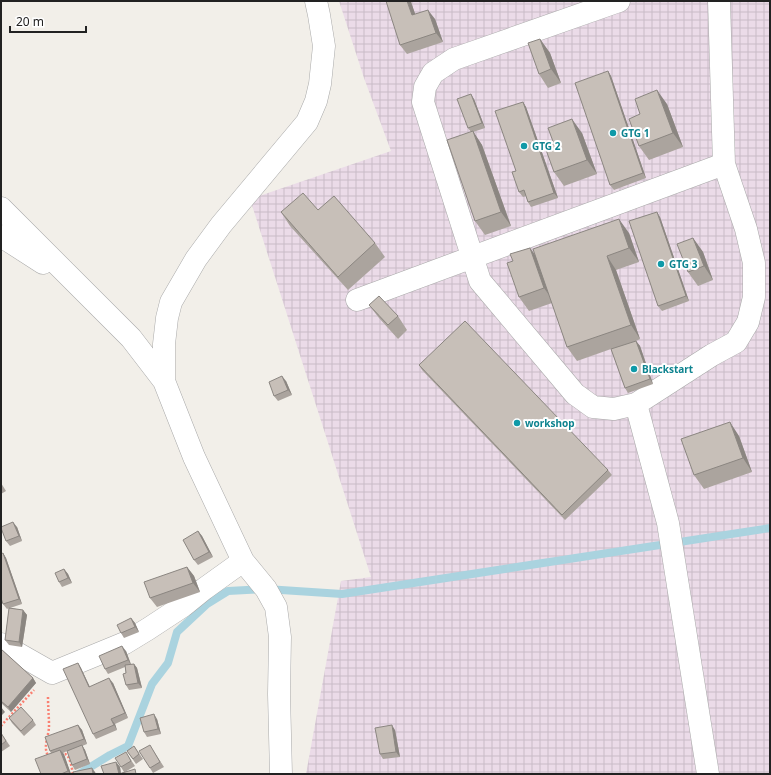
<svg xmlns="http://www.w3.org/2000/svg" width="771" height="775" font-family="'Noto Sans',sans-serif">
<style>
.industrial{fill:url(#industrial-grid)}
.lines{fill:none;stroke-linecap:round;stroke-linejoin:round}
.stream{stroke:#aad3df;stroke-width:8}
.minor-casing{stroke:#a9a9a9;stroke-width:23}
.path{stroke:#fa8072;stroke-width:2.5;stroke-dasharray:2 2;stroke-linecap:butt}
.minor{stroke:#fff;stroke-width:22}
.wall{fill:#aba49e}
.shaded-wall{fill:#8b8681}
.building{fill:#c7bfb8;stroke:#8b8681}
.culture-dot{fill:#0f9aa8;stroke:#fff;stroke-width:1.5}
.labels{text-anchor:middle;dominant-baseline:central;stroke-width:4;stroke-linejoin:round;paint-order:stroke}
.culture-label{font-size:10px;font-weight:bold;fill:#0d838f;stroke:#fff;text-anchor:start}
</style>
<defs>
<pattern id="industrial-grid" width="8" height="8" patternUnits="userSpaceOnUse"><rect width="8" height="8" fill="#ebdbe8"/><path d="M0 4h8M4 0v8" fill="none" stroke="#c9bcc7"/></pattern>
</defs>
<rect width="100%" height="100%" fill="#f2efe9"/>
<path class="industrial" d="M 339,1 L 770,1 L 770,774 L 306,774 L 341,581 L 371,577 L 250,199 L 391,151 L 364,78 Z"/>
<g class="lines">
<path class="stream" d="M 79,774 L 110,755 L 128,746 L 152,684 L 168,663 L 177,632 L 207,604 L 228,591 L 266,589 L 342,594 L 770,528"/>
<defs>
<path id="minor" d="M 619,1 L 454,59 L 433,73 L 425,87 L 423,102 L 480,281 L 575,394 L 593,407 L 614,409 L 636,404
M 1,208 L 131,338 L 164,381
M 1,236 L 43,263
M 357,300 L 724,164
M 1,644 L 52,673 L 125,643 L 148,629 L 183,606 L 204,589 L 243,561
M 281,774 L 279,694 L 280,637 L 276,607 L 266,589 L 243,561 L 194,457 L 164,381 L 164,344 L 167,318 L 171,302 L 196,259 L 221,225 L 307,122 L 316,101 L 320,84 L 324,46 L 319,15 L 316,1
M 708,774 L 668,523 L 636,404 L 712,355 L 736,342 L 748,322 L 754,297 L 754,263 L 746,229 L 724,164 L 719,1"/>
</defs>
<use href="#minor" class="minor-casing"/>
<path class="path" d="M 48,697 C 48,707 49,716 49,726 C 49,736 42,748 49,757
M 1,726 L 8,718 L 34,690
M 61,755 C 62,754 63,754 65,754 C 70,755 72,769 73,774"/>
<use href="#minor" class="minor"/>
</g>
<path class="wall" d="M 411,2 L 415,14 L 435,19 L 443,42 L 407,54 L 400,45 Z
M 540,39 L 550,53 L 561,83 L 548,88 L 539,74 Z
M 608,71 L 611,76 L 646,178 L 614,190 L 610,185 Z
M 474,99 L 485,128 L 473,132 L 482,145 L 511,226 L 485,235 L 475,221 L 471,132 L 468,128 Z
M 523,102 L 526,107 L 558,198 L 531,207 L 528,202 L 526,196 L 523,197 L 519,192 L 516,171 Z
M 667,104 L 683,147 L 649,160 L 639,146 Z
M 582,133 L 597,174 L 564,186 L 554,172 L 554,144 Z
M 281,212 L 375,243 L 385,257 L 348,290 L 290,226 Z
M 660,217 L 689,301 L 662,311 L 658,306 Z
M 629,233 L 639,262 L 616,270 L 640,339 L 636,341 L 640,346 L 653,384 L 628,393 L 625,388 L 611,349 L 577,361 L 567,347 L 552,303 L 529,311 L 519,297 L 513,261 L 530,248 L 536,256 Z
M 693,238 L 703,252 L 713,280 L 698,286 L 688,272 Z
M 369,305 L 398,316 L 407,330 L 398,339 L 379,318 Z
M 419,365 L 608,470 L 612,475 L 565,520 L 422,370 Z
M 286,381 L 292,395 L 278,401 L 274,396 Z
M 739,436 L 752,472 L 704,489 L 694,475 Z
M 1,483 L 6,491 L 1,494 Z
M 17,527 L 22,541 L 10,546 L 6,541 Z
M 198,531 L 202,536 L 213,557 L 198,565 L 194,560 Z
M 3,553 L 6,558 L 22,604 L 10,608 L 23,610 L 27,615 L 22,647 L 9,645 L 5,640 L 9,608 L 7,609 L 3,604 Z
M 187,567 L 194,576 L 200,592 L 157,607 L 150,598 Z
M 64,569 L 68,574 L 72,583 L 62,587 L 59,582 Z
M 131,618 L 135,623 L 139,632 L 124,638 L 121,633 Z
M 1,649 L 33,678 L 36,683 L 11,712 L 1,703 Z
M 126,651 L 131,664 L 134,664 L 137,668 L 142,688 L 129,690 L 126,685 L 126,673 L 125,667 L 108,674 L 105,669 Z
M 78,663 L 81,668 L 90,687 L 113,683 L 128,718 L 115,724 L 117,730 L 96,739 L 93,734 Z
M 9,718 L 33,720 L 36,725 L 24,736 L 12,723 Z
M 157,719 L 161,734 L 147,737 L 144,732 Z
M 78,725 L 82,730 L 87,744 L 82,746 L 85,750 L 90,764 L 75,770 L 72,765 L 67,751 L 63,753 L 71,774 L 41,774 L 51,753 L 50,751 Z
M 395,730 L 400,757 L 383,759 L 380,754 Z
M 1,733 L 10,746 L 1,752 Z
M 134,746 L 143,759 L 136,764 L 127,751 Z
M 153,750 L 164,767 L 153,773 L 150,768 Z
M 129,757 L 135,766 L 125,772 L 138,774 L 104,774 L 116,762 L 120,767 L 121,773 L 124,772 L 121,767 Z"/>
<path class="shaded-wall" d="M 407,1 L 410,1 L 411,2 L 419,25 L 412,15 Z
M 428,10 L 435,19 L 443,42 L 436,33 Z
M 540,39 L 550,53 L 561,83 L 551,69 Z
M 608,71 L 611,76 L 646,178 L 643,173 Z
M 657,90 L 667,104 L 683,147 L 673,133 Z
M 471,94 L 474,99 L 485,128 L 482,123 Z
M 523,102 L 526,107 L 558,198 L 554,193 Z
M 572,119 L 582,133 L 597,174 L 587,160 Z
M 473,131 L 482,145 L 511,226 L 501,212 Z
M 657,212 L 660,217 L 689,301 L 686,296 Z
M 619,219 L 629,233 L 639,262 L 629,248 Z
M 693,238 L 703,252 L 713,280 L 704,266 Z
M 530,248 L 540,262 L 554,302 L 544,288 Z
M 607,256 L 616,270 L 640,339 L 631,325 Z
M 636,341 L 640,346 L 653,384 L 650,379 Z
M 282,376 L 286,381 L 292,395 L 288,390 Z
M 730,422 L 739,436 L 752,472 L 743,458 Z
M 13,522 L 17,527 L 22,541 L 19,536 Z
M 198,531 L 202,536 L 213,557 L 209,552 Z
M 3,553 L 6,558 L 22,604 L 19,599 Z
M 187,567 L 194,576 L 200,592 L 193,583 Z
M 64,569 L 68,574 L 72,583 L 68,578 Z
M 23,610 L 27,615 L 22,647 L 19,642 Z
M 131,618 L 135,623 L 139,632 L 135,627 Z
M 122,646 L 126,651 L 131,665 L 128,660 Z
M 78,663 L 81,668 L 92,692 L 89,687 Z
M 134,664 L 137,668 L 142,688 L 138,683 Z
M 33,678 L 36,683 L 11,712 L 8,707 Z
M 109,678 L 113,683 L 128,718 L 125,713 Z
M 1,707 L 5,712 L 1,716 Z
M 154,714 L 157,719 L 161,734 L 158,729 Z
M 111,719 L 115,724 L 117,730 L 114,725 Z
M 78,725 L 82,730 L 87,744 L 84,739 Z
M 392,725 L 395,730 L 400,757 L 396,752 Z
M 82,745 L 85,750 L 90,764 L 87,759 Z
M 60,750 L 64,754 L 71,774 L 70,774 L 68,771 Z
M 116,762 L 120,767 L 121,774 L 119,774 Z
M 92,768 L 95,772 L 96,774 L 93,774 Z"/>
<path class="building" d="M 386,1 L 407,1 L 412,15 L 428,10 L 436,33 L 400,45 Z
M 540,39 L 551,69 L 539,74 L 528,43 Z
M 608,71 L 643,173 L 610,185 L 575,83 Z
M 657,90 L 673,133 L 639,146 L 629,119 L 640,114 L 635,99 Z
M 471,94 L 482,123 L 468,128 L 457,99 Z
M 523,102 L 554,193 L 528,202 L 524,190 L 519,192 L 512,172 L 516,171 L 495,111 Z
M 572,119 L 587,160 L 554,172 L 545,147 L 554,144 L 548,128 Z
M 473,131 L 501,212 L 475,221 L 447,140 Z
M 303,193 L 318,210 L 334,196 L 375,243 L 338,277 L 281,212 Z
M 657,212 L 686,296 L 658,306 L 629,221 Z
M 619,219 L 629,248 L 607,256 L 631,325 L 567,347 L 533,249 Z
M 693,238 L 704,266 L 688,272 L 677,244 Z
M 530,248 L 544,288 L 519,297 L 507,263 L 513,261 L 510,254 Z
M 379,296 L 398,316 L 388,325 L 369,305 Z
M 465,321 L 608,470 L 562,515 L 419,365 Z
M 636,341 L 650,379 L 625,388 L 611,349 Z
M 282,376 L 288,390 L 274,396 L 269,382 Z
M 730,422 L 743,458 L 694,475 L 681,439 Z
M 13,522 L 19,536 L 6,541 L 1,528 L 1,527 Z
M 198,531 L 209,552 L 194,560 L 183,540 Z
M 3,553 L 19,599 L 3,604 L 1,598 L 1,554 Z
M 187,567 L 193,583 L 150,598 L 144,582 Z
M 64,569 L 68,578 L 59,582 L 55,573 Z
M 9,608 L 23,610 L 19,642 L 5,640 Z
M 131,618 L 135,627 L 121,633 L 117,625 Z
M 122,646 L 128,660 L 105,669 L 99,656 Z
M 1,649 L 33,678 L 8,707 L 1,701 Z
M 78,663 L 89,687 L 109,678 L 125,713 L 111,719 L 114,725 L 93,734 L 63,669 Z
M 134,664 L 138,683 L 126,685 L 123,674 L 126,673 L 125,665 Z
M 21,707 L 33,720 L 21,731 L 9,718 Z
M 154,714 L 158,729 L 144,732 L 140,718 Z
M 78,725 L 84,739 L 50,751 L 45,737 Z
M 392,725 L 396,752 L 380,754 L 375,728 Z
M 1,733 L 6,741 L 1,745 Z
M 82,745 L 87,759 L 72,765 L 67,751 Z
M 150,745 L 160,762 L 150,768 L 139,751 Z
M 134,746 L 139,754 L 133,759 L 127,751 Z
M 60,750 L 68,771 L 61,774 L 41,774 L 35,759 Z
M 126,752 L 131,761 L 121,767 L 115,758 Z
M 116,762 L 119,774 L 135,769 L 136,774 L 104,774 L 101,766 Z
M 92,768 L 93,774 L 74,774 L 73,772 Z"/>
<g class="culture-dot">
<circle cx="613" cy="133" r="4"/>
<circle cx="524" cy="146" r="4"/>
<circle cx="661" cy="264" r="4"/>
<circle cx="634" cy="369" r="4"/>
<circle cx="517" cy="423" r="4"/>
</g>
<g class="labels">
<g class="culture-label">
<text x="621" y="133">GTG 1</text>
<text x="532" y="146">GTG 2</text>
<text x="669" y="264">GTG 3</text>
<text x="642" y="369">Blackstart</text>
<text x="525" y="423">workshop</text>
</g>
</g>
<rect width="771" height="775" fill="none" stroke="#222222" stroke-width="4"/>
<path d="M10 26v6h76v-6" fill="none" stroke="#222222" stroke-width="2"/>
<text x="16" y="26" font-size="12" fill="#222222" stroke="#ffffff" stroke-width="3" paint-order="stroke">20 m</text>
</svg>
